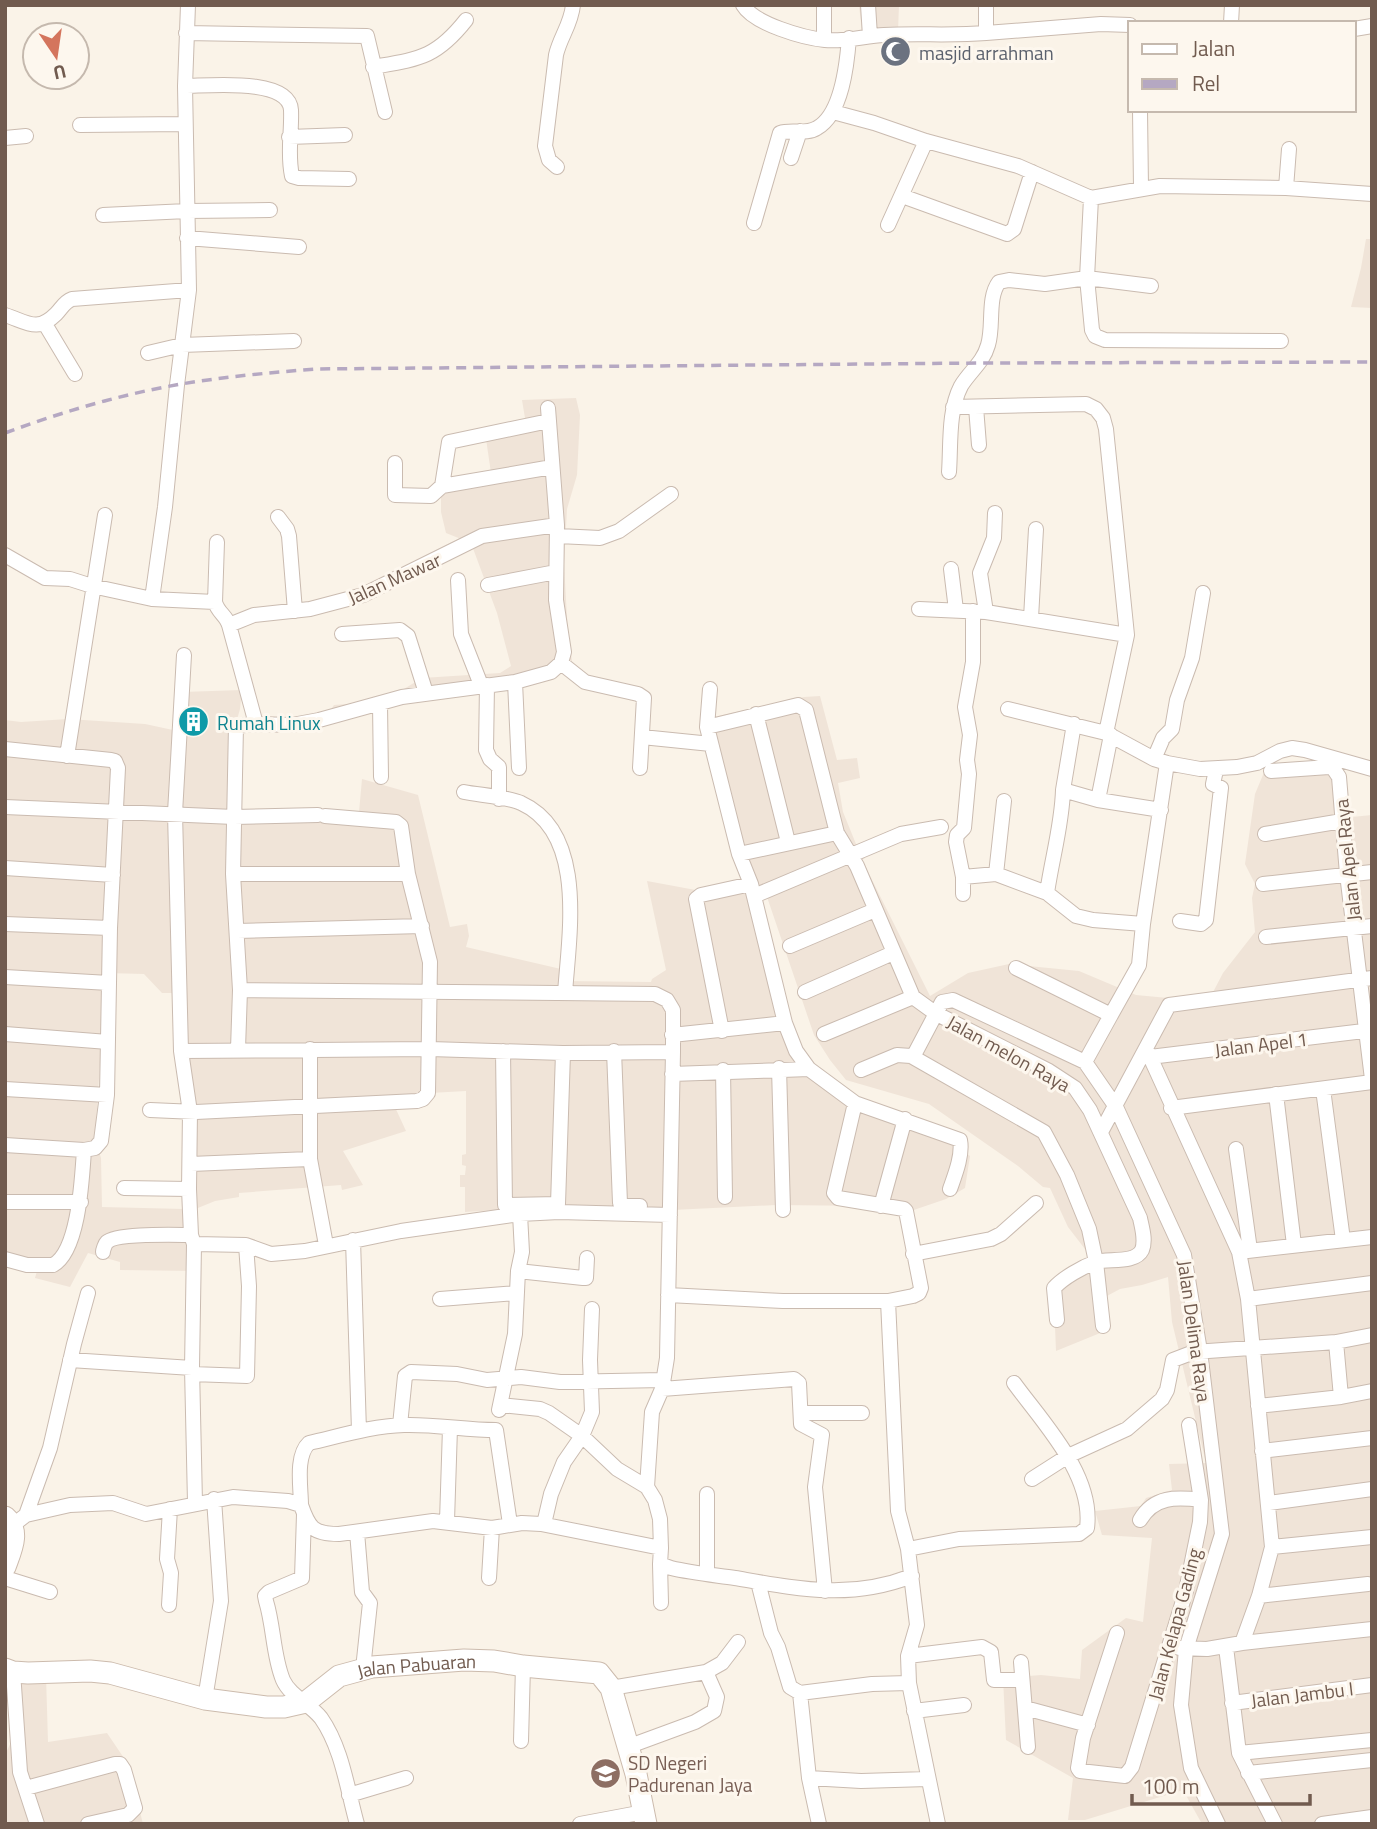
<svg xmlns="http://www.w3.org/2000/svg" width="1377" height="1829" font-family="'Titillium Web',sans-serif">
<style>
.residential{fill:#f0e4d8;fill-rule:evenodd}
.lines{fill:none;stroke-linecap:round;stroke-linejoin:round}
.street-casing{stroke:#cabbb0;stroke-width:16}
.secondary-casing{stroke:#ccbbad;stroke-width:23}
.street{stroke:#fff;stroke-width:14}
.secondary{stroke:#fff;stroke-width:21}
.rail{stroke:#b5a8c2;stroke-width:3.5;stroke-dasharray:10 7;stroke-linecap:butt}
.labels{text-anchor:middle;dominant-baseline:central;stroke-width:6;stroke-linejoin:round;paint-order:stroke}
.worship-label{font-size:19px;fill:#5b616d;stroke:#fdf7ee;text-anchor:start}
.street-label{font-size:19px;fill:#715b4f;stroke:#fdf7ee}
.culture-label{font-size:19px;fill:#0d838f;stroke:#fdf7ee;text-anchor:start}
.education-label{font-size:19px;fill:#785e54;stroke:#fdf7ee;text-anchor:start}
</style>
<rect width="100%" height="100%" fill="#faf3e8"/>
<path class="residential" d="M 859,5 L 899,5 L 898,31 L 862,32 Z
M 1366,239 L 1372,239 L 1372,308 L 1351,307 L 1361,268 Z
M 576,398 L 580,415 L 577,475 L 567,509 L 564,564 L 568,635 L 572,661 L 501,680 L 420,686 L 396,702 L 246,730 L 242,734 L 237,811 L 359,812 L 362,779 L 418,795 L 450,927 L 467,924 L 469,936 L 466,947 L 561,969 L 562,981 L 651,982 L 652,979 L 666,970 L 647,881 L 701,891 L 743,883 L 709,718 L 804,697 L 820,696 L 837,760 L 857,758 L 860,778 L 838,783 L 843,812 L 856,844 L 865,858 L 862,860 L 930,996 L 968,973 L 1009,964 L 1079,971 L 1136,995 L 1168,998 L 1211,996 L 1223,973 L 1255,932 L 1252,898 L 1255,884 L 1245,864 L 1255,794 L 1265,770 L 1336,767 L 1342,818 L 1372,815 L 1372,1824 L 1202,1824 L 1183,1790 L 1085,1820 L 1068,1820 L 1073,1778 L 1006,1740 L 1003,1678 L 1041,1675 L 1080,1679 L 1082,1650 L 1126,1618 L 1143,1622 L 1152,1538 L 1102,1535 L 1095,1511 L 1141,1506 L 1146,1498 L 1172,1490 L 1169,1464 L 1206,1463 L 1172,1322 L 1168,1277 L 1142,1285 L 1120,1289 L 1105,1297 L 1110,1329 L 1056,1351 L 1053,1278 L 1089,1261 L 1088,1253 L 1068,1227 L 1050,1188 L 1043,1187 L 1018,1166 L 929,1104 L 846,1080 L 830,1060 L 814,1035 L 766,894 L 759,897 L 782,1010 L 813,1069 L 833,1086 L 940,1136 L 970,1156 L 965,1188 L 946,1199 L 905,1213 L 872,1206 L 776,1205 L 652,1211 L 607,1211 L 581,1205 L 465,1212 L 465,1187 L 460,1187 L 460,1175 L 465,1175 L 466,1166 L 462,1165 L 462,1155 L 466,1154 L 466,1091 L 430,1093 L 394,1105 L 406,1131 L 343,1151 L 363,1185 L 342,1190 L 341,1185 L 239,1193 L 239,1197 L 215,1201 L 193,1210 L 195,1271 L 120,1270 L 120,1262 L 88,1253 L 70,1287 L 35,1278 L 39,1264 L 5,1262 L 5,720 L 21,722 L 68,719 L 145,724 L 173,730 L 174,698 L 182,698 L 182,692 L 242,690 L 240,709 L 236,723 L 288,722 L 328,714 L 334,705 L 360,703 L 399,692 L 422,678 L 500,673 L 511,666 L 497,613 L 471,543 L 446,533 L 441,512 L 441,481 L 491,473 L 485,432 L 526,424 L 522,400 ZM 106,973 L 144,974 L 162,993 L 177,993 L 185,1163 L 184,1209 L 102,1207 L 101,1158 L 95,1138 Z
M 46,1676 L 48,1742 L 107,1733 L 128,1764 L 143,1824 L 5,1824 L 5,1755 L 12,1740 L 12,1679 Z"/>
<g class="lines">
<defs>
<path id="street" d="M 743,5 C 754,24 804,38 825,40 C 844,42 865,36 884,35 C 918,33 952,36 986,33 L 986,5
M 868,5 L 870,36
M 1231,23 L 1232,5
M 1354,29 L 1372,26
M 186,33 L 367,36 L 385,112
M 986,33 L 1101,24 L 1130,25
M 824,40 L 824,5
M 373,67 C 419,59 436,58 466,20
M 185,86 C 207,86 289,77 291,110 C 292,132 287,153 292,176 L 299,178 L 349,179
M 1140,110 L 1141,188
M 833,112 L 874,123 L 926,141 L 1018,166 L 1091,198 L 1160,186 L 1286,188 L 1372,194
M 80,125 L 185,124
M 289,137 L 345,135
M 5,138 L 26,136
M 791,158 L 800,131
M 557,167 L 549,160 L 545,146 L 556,55 C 560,37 571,25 573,5
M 1286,188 L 1289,149
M 902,196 L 1007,234 L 1014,229 L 1032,172
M 1091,198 L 1087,278 L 1092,330 L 1095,336 L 1105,340 L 1281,341
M 103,215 L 187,211 L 270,210
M 754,223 L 780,133 C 791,129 806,135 817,128 C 842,114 847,64 849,38
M 888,225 L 926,141
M 187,238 L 299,247
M 5,315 C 27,322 37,333 56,314 C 62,308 64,302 72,299 L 189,290
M 45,324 L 75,374
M 148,353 L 182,345 L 294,341
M 953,407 L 1086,404 L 1096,409 L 1103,418 L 1106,429 L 1127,635 L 1106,733
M 976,407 L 979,445
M 395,463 L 395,495 L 431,496 L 442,486 L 449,442 L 549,421
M 949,472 C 951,444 948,411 961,386 C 970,371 983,363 988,345 C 994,326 987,298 999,282 L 1009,280 L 1045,284 L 1087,278 L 1151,286
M 442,486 L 552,467
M 278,517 L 287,529 L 289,536 L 295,611
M 558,536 L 600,538 L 619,531 L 671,494
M 217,542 L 215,602 C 218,613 226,615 229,625 L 256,724 L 292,725 L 319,720 L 402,697 L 515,682 L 551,672 L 561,663 L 564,652 L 556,600 L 557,525 L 548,408
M 5,555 L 45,578 L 70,579 L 92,586 L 152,599 L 215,602
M 951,569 L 956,610
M 458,580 L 461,634 L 481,685
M 488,585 L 556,572
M 152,599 L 165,507 L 177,385 L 189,290 L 185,86 L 188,5
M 919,609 L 986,612 L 1127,635
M 986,612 L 980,573 L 994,538 L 995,513
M 1031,618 L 1036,529
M 229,625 L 254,615 L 310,609 L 363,595 L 482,536 L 557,525
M 342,634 L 400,630 L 408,636 L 426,693
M 184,655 L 175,813 L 181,1051 L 190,1112 L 189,1189 L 191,1235 L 194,1244 L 192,1368 L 195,1503
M 561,663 L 585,682 L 638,694 L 644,698 L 640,768
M 515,682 L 519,768
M 487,685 L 486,750 L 490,759 L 499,767 L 499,799
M 710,689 L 707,727 L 739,854 L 751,884 L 785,1023 L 796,1051 L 809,1069 L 855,1103 L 960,1140 C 963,1155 955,1175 950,1189
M 380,704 L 381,777
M 1008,709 L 1106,733 L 1154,759 L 1167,763 L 1200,769 L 1237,767 L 1257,763 L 1280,751 L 1292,748 L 1305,750 L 1372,769
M 756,714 L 788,842
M 707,727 L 798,705 L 806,710 L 837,833 L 857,866 L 913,997 L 935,1013 L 1049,1071 L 1075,1088 L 1090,1110 L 1140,1218 C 1142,1228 1146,1240 1142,1250 C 1135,1264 1108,1258 1096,1262 C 1082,1267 1063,1278 1054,1288 L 1057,1320
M 642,737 L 711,744
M 5,749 L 111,760 L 115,761 L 118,768 L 110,928 L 107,1095 L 101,1141 L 95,1148 L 84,1150 L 5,1145
M 67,756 L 105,515
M 1154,759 L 1163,738 L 1172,729 L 1177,700 L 1192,658 L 1203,593
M 1271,771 L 1329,767 L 1333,768 L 1339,777 L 1347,874 L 1372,1079
M 1063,790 L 1074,724
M 464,792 C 479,795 509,797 521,803 C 587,833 569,935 565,993
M 1098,800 L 1111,735
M 5,807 L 234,817 L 318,815
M 1265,834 L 1342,821
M 739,854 L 837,833
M 5,868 L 113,875
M 233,874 L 408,874
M 996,874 L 1004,801
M 963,877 L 956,842 L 957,835 L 964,828 L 969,774 L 967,760 L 970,735 L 965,707 L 973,662 L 973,611
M 1263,884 L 1372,872
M 1047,893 C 1052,858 1062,825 1063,790 L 1098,800 L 1161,810
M 963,894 L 963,877 L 996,874 L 1047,893 L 1076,916 L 1093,920 L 1143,924
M 754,896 L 901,834 L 941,827
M 1180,921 L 1201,924 L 1206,920 L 1221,788 L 1213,784 L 1216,770
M 5,924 L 110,928
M 237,931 L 422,926
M 1266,937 L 1372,926
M 790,946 L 875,910
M 1016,968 L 1111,1015 L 1085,1062
M 5,977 L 109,983
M 240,990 L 655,994 L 667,1000 L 673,1010 L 673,1052 L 667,1358 L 662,1389 L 652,1412 L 647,1487 L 655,1500 L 660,1519 L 661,1548
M 805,992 L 893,953
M 1111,1015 L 1139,965 L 1143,924 L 1167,763
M 722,1031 L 696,899 L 701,895 L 751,884
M 5,1034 L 108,1042
M 824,1034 L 913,997
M 672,1035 L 785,1023
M 1146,1048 L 1239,1252 L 1248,1299 L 1272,1547 L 1259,1596 L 1242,1643
M 238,1049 L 240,990 L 233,874 L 236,726 L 256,724
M 310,1049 L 310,1159 L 326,1245
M 181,1051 L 430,1049 L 563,1053 L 673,1052
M 503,1051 L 505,1205 L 558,1204 L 563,1053
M 614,1051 L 620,1203 L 624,1206 L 640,1206
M 913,1057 L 942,1002 L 953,1000 L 1085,1062 L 1116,1107 L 1184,1255 L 1200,1351 L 1222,1534 L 1186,1649 L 1181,1705 L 1191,1768 L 1218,1824
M 1150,1057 L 1372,1030
M 779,1068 L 783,1210
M 723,1070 L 725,1197
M 861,1070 L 897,1055 L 911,1056 L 1044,1132 L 1067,1175 L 1089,1229 L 1096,1262 L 1103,1326
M 672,1074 L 809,1069
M 5,1089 L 107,1095
M 1323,1089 L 1343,1240
M 1276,1094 L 1294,1245
M 1171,1108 L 1372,1082
M 150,1110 L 196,1112 L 417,1101 L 423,1099 L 428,1093 L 430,962 L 408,874 L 401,826 L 396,822 L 325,816
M 1101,1132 L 1169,1005 L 1372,978
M 1236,1149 L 1250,1250
M 191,1164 L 310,1159
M 124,1188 L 189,1189
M 5,1202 L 81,1202
M 881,1206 L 905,1119
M 353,1240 L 359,1431
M 194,1244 L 246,1245 L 271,1254 L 305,1251 L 401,1231 L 520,1214 L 559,1212 L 670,1215
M 103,1252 C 103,1250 105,1244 107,1242 C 116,1233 176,1235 191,1235
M 1239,1252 L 1372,1237
M 913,1254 L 991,1239 L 1001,1234 L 1036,1203
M 5,1259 L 27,1265 L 53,1265 C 79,1251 82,1178 84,1150
M 518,1271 L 583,1278 L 586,1278 L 587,1258
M 668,1295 L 783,1301 L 888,1301 L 913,1296 L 919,1293 L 921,1288 L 906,1211 L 904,1209 L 838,1198 L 834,1193 L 855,1103
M 440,1299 L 517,1293
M 1248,1299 L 1372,1283
M 888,1301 L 898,1511 L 908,1549 L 917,1625 L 908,1656 L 909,1683 L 938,1824
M 1336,1342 L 1341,1397
M 70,1360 L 192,1368
M 192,1374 L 247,1376 L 249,1286 L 246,1245
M 662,1389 L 794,1379 L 799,1383 L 801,1424 L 822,1435 L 815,1487 L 825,1591
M 501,1405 L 540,1409 L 549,1413 L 582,1436 L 617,1469 L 647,1487
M 1258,1406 L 1341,1397 L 1372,1391
M 499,1410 L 515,1334 L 518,1271 L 522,1252 L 520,1214
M 801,1413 L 862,1413
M 400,1425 L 405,1376 L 411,1372 L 457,1374 L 487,1380 L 521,1377 L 560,1382 L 663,1380
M 1262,1451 L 1372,1438
M 1032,1479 L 1068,1456 L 1127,1429 L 1162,1399 L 1167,1390 L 1173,1360 L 1194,1352 L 1336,1342 L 1372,1335
M 707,1494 L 707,1573
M 1269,1503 L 1372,1489
M 301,1505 C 301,1488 295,1456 309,1443 C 340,1436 372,1426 404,1425 C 435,1424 465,1430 496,1430 L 510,1524
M 304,1514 L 302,1578 L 269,1592 L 265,1596 L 266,1601 C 274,1627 273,1656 283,1680 C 290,1696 310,1704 321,1718 C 342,1748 347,1788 357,1824
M 26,1515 L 50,1448 L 74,1344 L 88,1293
M 1140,1520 C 1154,1496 1176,1497 1201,1500
M 447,1521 L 450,1428
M 544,1524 L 551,1494 L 564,1462 L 582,1436 L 592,1412 L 590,1360 L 592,1309
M 13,1525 L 26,1515 L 70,1505 L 113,1503 L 146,1514 L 233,1497 L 288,1501 L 301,1505 C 309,1528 313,1534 339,1534 L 433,1521 L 492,1528 L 522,1523 L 541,1524 L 661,1548 L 660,1564 L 671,1568 C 692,1573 714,1575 735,1578 C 799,1589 850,1600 912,1576
M 357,1532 L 362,1592 L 370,1603 L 363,1669
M 1272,1547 L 1372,1537
M 908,1549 L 959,1539 L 1079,1534 L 1087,1528 C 1094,1475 1043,1423 1014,1383
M 660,1564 L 661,1603
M 5,1578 L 50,1592
M 489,1578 L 492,1528
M 758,1582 L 771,1633 L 778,1647 L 790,1687 L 800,1693 L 872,1684 L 909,1683
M 1259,1596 L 1368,1584
M 169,1605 L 171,1573 L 167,1559 L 170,1509
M 1117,1633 L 1083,1738 L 1078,1768 L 1080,1771 L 1125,1776 L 1132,1767 L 1186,1591 L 1200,1522 L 1201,1500 L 1189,1425
M 1226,1647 L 1239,1753 L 1275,1824
M 1179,1648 L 1207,1649 L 1242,1643 L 1372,1629
M 908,1656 L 982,1647 L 991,1652 L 994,1680 L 1022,1680
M 1021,1662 L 1028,1747
M 13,1672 L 20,1772 L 37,1824
M 611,1688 L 706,1672 L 722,1663 L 738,1642
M 800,1693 L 809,1778 L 819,1824
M 205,1699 L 221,1601 L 214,1499
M 1232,1703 L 1372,1685
M 1025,1708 L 1088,1725
M 914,1711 L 964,1705
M 521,1741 L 523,1666
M 627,1747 L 695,1722 L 714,1711 L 717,1697 L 706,1672
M 1239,1753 L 1372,1740
M 1248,1773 L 1372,1760
M 809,1778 L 861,1781 L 928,1779
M 26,1788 L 115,1764 L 120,1764 L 124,1770 L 135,1808 L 128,1815 L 88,1824
M 349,1795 L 406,1778
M 580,1824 L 644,1812
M 1322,1824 L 1372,1817"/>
<g id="secondary">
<path d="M 5,1517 C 21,1531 11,1550 5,1567"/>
<path id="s1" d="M 5,1669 L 13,1672 L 28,1673 L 90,1671 L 110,1673 L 205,1699 L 266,1707 L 284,1707 L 306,1702 L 339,1676 L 372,1667 L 464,1660 L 494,1661 L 523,1666 L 599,1673 L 611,1688 L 636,1774 L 646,1824"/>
</g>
</defs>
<use href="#street" class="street-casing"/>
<use href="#secondary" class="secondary-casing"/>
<use href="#street" class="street"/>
<use href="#secondary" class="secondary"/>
<path class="rail" d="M 5,433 C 70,409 139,389 208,380 C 243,375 279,372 315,369 L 981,363 L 1372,362"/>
</g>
<defs>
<symbol id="mosque-disc" viewBox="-11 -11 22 22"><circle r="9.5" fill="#6b7280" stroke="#fdf7ee"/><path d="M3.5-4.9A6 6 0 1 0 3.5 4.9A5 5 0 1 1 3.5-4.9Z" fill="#fff"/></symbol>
<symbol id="building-disc" viewBox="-11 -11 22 22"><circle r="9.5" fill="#0f9aa8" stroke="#fdf7ee"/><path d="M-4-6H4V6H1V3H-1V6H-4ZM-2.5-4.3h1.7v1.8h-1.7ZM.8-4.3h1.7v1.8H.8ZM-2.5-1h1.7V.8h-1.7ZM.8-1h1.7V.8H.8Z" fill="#fff"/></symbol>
<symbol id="school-disc" viewBox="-11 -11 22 22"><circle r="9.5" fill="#8d6e63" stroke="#fdf7ee"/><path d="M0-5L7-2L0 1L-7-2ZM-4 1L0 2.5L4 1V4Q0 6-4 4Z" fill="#fff"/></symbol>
</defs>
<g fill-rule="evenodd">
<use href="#mosque-disc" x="878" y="34" width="35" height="35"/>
<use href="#building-disc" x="176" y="704" width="35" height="35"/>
<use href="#school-disc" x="588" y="1756" width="35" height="35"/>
</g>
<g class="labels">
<g class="worship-label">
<text x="919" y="52">masjid arrahman</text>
</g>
<g class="street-label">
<text transform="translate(394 578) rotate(-24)">Jalan Mawar</text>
<text transform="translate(1347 860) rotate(-96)">Jalan Apel Raya</text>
<text transform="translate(1261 1044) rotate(-7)">Jalan Apel 1</text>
<text transform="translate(1009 1053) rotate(29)">Jalan melon Raya</text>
<text transform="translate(1195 1331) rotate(82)">Jalan Delima Raya</text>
<text transform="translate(1174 1624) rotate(-75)">Jalan Kelapa Gading</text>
<text stroke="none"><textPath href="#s1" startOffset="427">Jalan Pabuaran</textPath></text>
<text transform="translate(1302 1694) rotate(-7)">Jalan Jambu I</text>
</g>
<g class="culture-label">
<text x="217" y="722">Rumah Linux</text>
</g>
<g class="education-label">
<text x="628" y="1762">SD Negeri<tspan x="628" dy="22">Padurenan Jaya</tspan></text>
</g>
</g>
<rect width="1377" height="1829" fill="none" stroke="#715b4f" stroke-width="14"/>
<rect x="1128" y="21" width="228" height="91" fill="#fdf7ee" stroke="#c5b9ae" stroke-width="2"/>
<rect x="1142" y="44" width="35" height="10" fill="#ffffff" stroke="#c5b9ae" stroke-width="2"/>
<text x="1192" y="56" font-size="21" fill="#715b4f">Jalan</text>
<rect x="1142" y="79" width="35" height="10" fill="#b5a8c2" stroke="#c5b9ae" stroke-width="2"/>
<text x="1192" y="91" font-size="21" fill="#715b4f">Rel</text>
<g transform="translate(56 56) rotate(167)"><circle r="33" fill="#fdf7ee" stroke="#c5b9ae" stroke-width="2"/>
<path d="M0-5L12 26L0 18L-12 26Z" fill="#d4755d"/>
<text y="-10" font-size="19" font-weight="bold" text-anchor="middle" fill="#715b4f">U</text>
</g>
<path d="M1132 1794v10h178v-10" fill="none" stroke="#715b4f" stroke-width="3.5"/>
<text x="1142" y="1794" font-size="21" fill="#715b4f" stroke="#fdf7ee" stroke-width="5" paint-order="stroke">100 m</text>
</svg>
